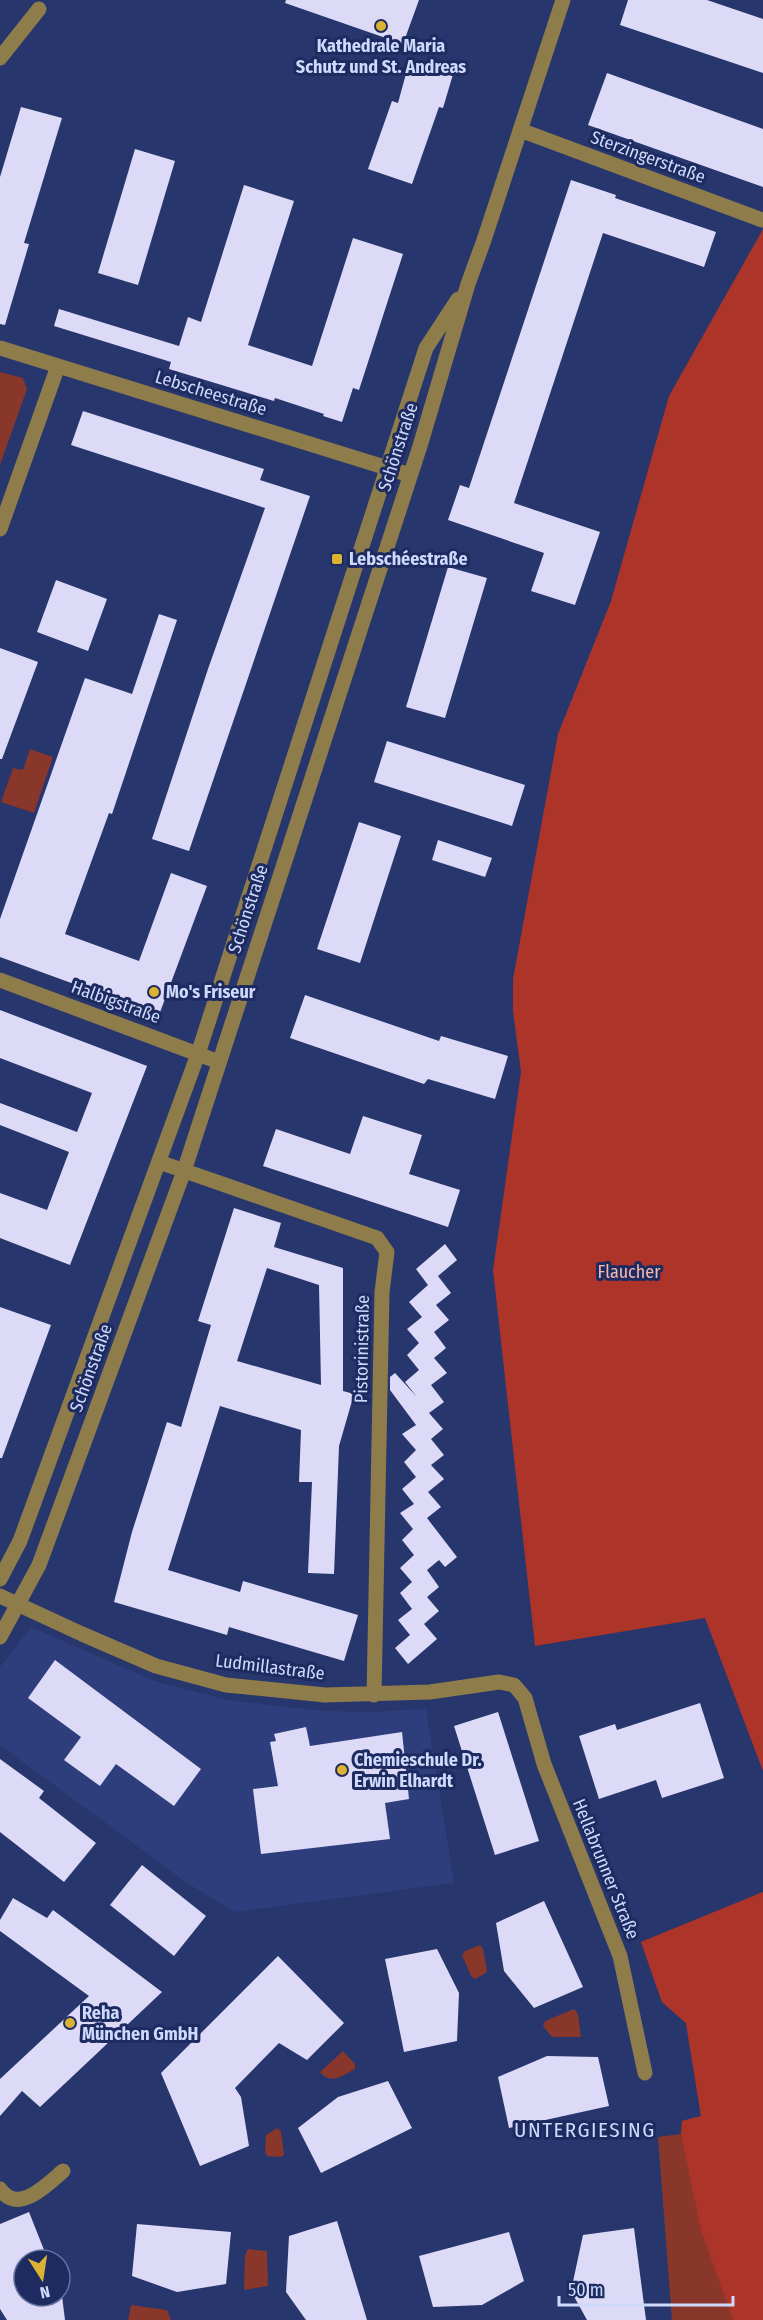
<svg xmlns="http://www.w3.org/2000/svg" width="763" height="2320" font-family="'Fira Sans Condensed',sans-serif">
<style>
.built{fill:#2e3e7d}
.green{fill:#89362b}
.forest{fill:#ac3428}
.building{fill:#dddaf7;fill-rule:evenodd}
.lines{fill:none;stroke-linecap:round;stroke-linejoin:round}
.minor{stroke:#8e7c4b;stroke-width:15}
.poi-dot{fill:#dcb233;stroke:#1d2b61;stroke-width:2}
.labels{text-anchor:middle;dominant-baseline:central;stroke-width:6;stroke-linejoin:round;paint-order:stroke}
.poi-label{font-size:18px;font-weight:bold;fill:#cedafc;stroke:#1d2b61;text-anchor:start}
.street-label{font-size:18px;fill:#cedafc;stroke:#1d2b61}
.park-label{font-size:18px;fill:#f6b7ac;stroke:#1d2b61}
.quarter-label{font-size:21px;letter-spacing:1.5px;fill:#cedafc;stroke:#1d2b61}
</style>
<rect width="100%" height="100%" fill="#27366d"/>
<path class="built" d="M 31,1627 L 154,1681 L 228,1700 L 324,1711 L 373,1712 L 426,1709 L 454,1883 L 235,1912 L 187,1883 L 0,1745 L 0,1667 Z"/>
<path class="green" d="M 0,372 L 23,378 L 27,389 L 0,465 Z
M 30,749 L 53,757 L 34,813 L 1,802 L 13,768 L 23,770 Z
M 763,1892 L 763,2320 L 672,2320 L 658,2137 L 681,2134 L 682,2121 L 701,2116 L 686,2023 L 662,2002 L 641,1942 Z
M 480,1945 L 483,1949 L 487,1970 L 486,1973 L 475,1979 L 471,1976 L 462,1955 L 465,1951 Z
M 574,2009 L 578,2014 L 581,2037 L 552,2037 L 543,2026 L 545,2021 Z
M 343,2051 L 355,2064 L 355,2069 C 342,2076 331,2085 320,2072 Z
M 277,2128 L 281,2131 L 284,2155 L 281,2157 L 267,2156 L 265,2152 L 266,2135 Z
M 248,2249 L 267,2251 L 268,2286 L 244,2290 L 245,2255 Z
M 131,2305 L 167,2310 L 171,2320 L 128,2320 Z"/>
<path class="forest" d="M 763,229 L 763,1771 L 705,1618 L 535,1646 L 493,1270 L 521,1072 L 513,1011 L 513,979 L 558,734 L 611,601 L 669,396 Z
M 763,1892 L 763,2320 L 733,2320 L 701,2230 L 681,2134 L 682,2121 L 701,2116 L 686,2023 L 662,2002 L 641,1942 Z"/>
<path class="building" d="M 286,0 L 419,0 L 403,44 L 285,3 Z
M 628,0 L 707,0 L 763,19 L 763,73 L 620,25 Z
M 410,59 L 454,71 L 443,108 L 439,107 L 412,184 L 368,169 L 392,101 L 398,103 Z
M 607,73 L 763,129 L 763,187 L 588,125 Z
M 21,107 L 62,118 L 24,243 L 29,244 L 5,325 L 0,324 L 0,177 Z
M 135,149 L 175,161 L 138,285 L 98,273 Z
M 571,180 L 616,195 L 615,198 L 716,232 L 704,267 L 603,233 L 514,503 L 600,532 L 575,605 L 531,591 L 544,553 L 448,520 L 460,485 L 469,488 Z
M 244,185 L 294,201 L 248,345 L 312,366 L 353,238 L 403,254 L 359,390 L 353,388 L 342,422 L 323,416 L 324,414 L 275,398 L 274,401 L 169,369 L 171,362 L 54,326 L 59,309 L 179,346 L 188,317 L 201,322 Z
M 83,411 L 264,469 L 260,480 L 310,496 L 189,851 L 152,839 L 208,669 L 265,508 L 71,445 Z
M 448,567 L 487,578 L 445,718 L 406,707 Z
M 56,580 L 107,599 L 88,651 L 37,632 Z
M 159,614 L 177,620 L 112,814 L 109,813 L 65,934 L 139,961 L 171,873 L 207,886 L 159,1015 L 0,957 L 0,919 L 85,678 L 132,694 Z
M 0,648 L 38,662 L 2,759 L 0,759 Z
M 387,741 L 525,785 L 512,826 L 374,782 Z
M 359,822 L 401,836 L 360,963 L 317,949 Z
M 438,840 L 492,858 L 485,877 L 432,860 Z
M 305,995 L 439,1041 L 441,1036 L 508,1056 L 495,1099 L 428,1079 L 424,1084 L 290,1038 Z
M 0,1010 L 147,1066 L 70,1265 L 0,1238 L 0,1193 L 47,1210 L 69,1152 L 0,1125 L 0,1103 L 77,1132 L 92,1093 L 0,1058 Z
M 363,1116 L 422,1135 L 409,1174 L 460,1190 L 448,1227 L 263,1166 L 276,1129 L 350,1154 Z
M 234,1208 L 281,1223 L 274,1247 L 343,1268 L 343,1391 L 354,1394 L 339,1446 L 334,1574 L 308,1573 L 312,1482 L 299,1482 L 301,1430 L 220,1406 L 168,1570 L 240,1592 L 243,1581 L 358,1615 L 344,1661 L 229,1627 L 227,1635 L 114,1602 L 132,1532 L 167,1422 L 181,1427 L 211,1325 L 198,1321 ZM 267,1268 L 319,1285 L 321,1385 L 237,1361 Z
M 445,1244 L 457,1260 L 438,1276 L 451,1293 L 436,1305 L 449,1320 L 434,1332 L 446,1348 L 434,1358 L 447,1373 L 431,1385 L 444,1402 L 429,1413 L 443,1429 L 431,1439 L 444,1455 L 431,1465 L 444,1479 L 428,1492 L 441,1507 L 427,1518 L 457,1557 L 445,1567 L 439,1560 L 427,1570 L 439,1587 L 427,1597 L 439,1611 L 424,1624 L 437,1639 L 408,1664 L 395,1648 L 410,1635 L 398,1620 L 412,1609 L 400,1593 L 412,1582 L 400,1568 L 414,1555 L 402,1540 L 413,1529 L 400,1513 L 414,1504 L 402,1489 L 416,1477 L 404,1462 L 416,1450 L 402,1434 L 416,1425 L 390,1390 L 390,1377 L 395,1373 L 417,1397 L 405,1382 L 419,1370 L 407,1355 L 419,1343 L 407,1329 L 422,1317 L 409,1302 L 428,1285 L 416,1269 Z
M 0,1307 L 51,1325 L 2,1458 L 0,1458 Z
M 55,1660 L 201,1769 L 174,1806 L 116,1764 L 100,1786 L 64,1760 L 81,1737 L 28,1698 Z
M 700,1703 L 724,1778 L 662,1798 L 656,1780 L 599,1799 L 579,1736 L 615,1724 L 617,1730 Z
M 498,1712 L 539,1841 L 495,1855 L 454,1726 Z
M 306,1727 L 310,1746 L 402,1732 L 409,1799 L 385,1803 L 390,1839 L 261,1854 L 253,1789 L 278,1786 L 270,1742 L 276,1741 L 274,1734 Z
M 0,1759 L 44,1791 L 39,1798 L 96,1843 L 64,1882 L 0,1832 Z
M 142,1865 L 206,1916 L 174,1956 L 110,1905 Z
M 13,1898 L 47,1918 L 53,1910 L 162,1992 L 40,2107 L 22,2091 L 0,2116 L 0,2079 L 89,1996 L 0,1931 L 0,1920 Z
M 544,1901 L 583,1987 L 534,2008 L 504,1971 L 496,1923 Z
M 437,1949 L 459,1993 L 457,2041 L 404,2052 L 385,1959 Z
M 278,1956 L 344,2023 L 307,2060 L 279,2043 L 235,2088 L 241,2097 L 249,2146 L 200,2166 L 161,2073 Z
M 547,2056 L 598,2057 L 609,2106 L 509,2128 L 498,2077 Z
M 388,2081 L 412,2128 L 321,2173 L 298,2128 L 338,2097 Z
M 29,2212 L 48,2260 L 24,2260 L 24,2296 L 62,2296 L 65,2320 L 7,2320 L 0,2309 L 0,2224 Z
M 337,2221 L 367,2320 L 306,2320 L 286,2292 L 289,2236 Z
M 137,2224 L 231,2232 L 226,2284 L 177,2292 L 132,2276 Z
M 634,2228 L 646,2320 L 587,2320 L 571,2291 L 583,2235 Z
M 509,2232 L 524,2281 L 482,2305 L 433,2307 L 419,2256 Z"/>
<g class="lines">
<path class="minor" d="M 0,58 L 39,9
M 520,130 L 762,220
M 0,348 L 410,475
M 0,529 L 58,366
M 0,980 L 219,1062
M 159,1162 L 377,1238 L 387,1252 L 382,1292 L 374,1695
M 0,1579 L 20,1541 L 198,1054 L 426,348 L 458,299
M 0,1596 L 82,1634 L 156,1666 L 226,1685 L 325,1695 L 430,1692 L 499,1682 L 514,1685 L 525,1698 L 544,1764 L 620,1956 L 645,2073
M 0,1637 L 39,1565 L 184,1171 L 420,446 L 468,284 L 484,240 L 563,0
M 0,2189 C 18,2215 47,2185 63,2171"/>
</g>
<g class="poi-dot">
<circle cx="381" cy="26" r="6"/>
<rect x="331" y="553" width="12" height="12" rx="3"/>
<circle cx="154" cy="992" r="6"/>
<circle cx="342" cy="1770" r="6"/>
<circle cx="70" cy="2023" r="6"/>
</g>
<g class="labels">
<g class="poi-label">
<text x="381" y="46" text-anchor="middle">Kathedrale Maria<tspan x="381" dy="21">Schutz und St. Andreas</tspan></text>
<text x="349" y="559">Lebschéestraße</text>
<text x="166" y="992">Mo's Friseur</text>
<text x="354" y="1760">Chemieschule Dr.<tspan x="354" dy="21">Erwin Elhardt</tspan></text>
<text x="82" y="2013">Reha<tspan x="82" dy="21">München GmbH</tspan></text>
</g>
<g class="street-label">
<text transform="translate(648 157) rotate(20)">Sterzingerstraße</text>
<text transform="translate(211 393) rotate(17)">Lebscheestraße</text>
<text transform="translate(398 447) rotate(-72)">Schönstraße</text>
<text transform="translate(248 909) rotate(-72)">Schönstraße</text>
<text transform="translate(116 1002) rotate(20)">Halbigstraße</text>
<text transform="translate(362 1349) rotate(-89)">Pistorinistraße</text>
<text transform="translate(91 1368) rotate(-70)">Schönstraße</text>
<text transform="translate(270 1667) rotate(7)">Ludmillastraße</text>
<text transform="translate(606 1869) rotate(68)">Hellabrunner Straße</text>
</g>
<g class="park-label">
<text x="629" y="1272">Flaucher</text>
</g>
<g class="quarter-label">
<text x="585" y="2130">UNTERGIESING</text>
</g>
</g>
<g transform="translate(42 2278) rotate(168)"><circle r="28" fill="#1d2b61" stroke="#64719f" stroke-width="1.5"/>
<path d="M0-4.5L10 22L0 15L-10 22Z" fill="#dcb233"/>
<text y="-9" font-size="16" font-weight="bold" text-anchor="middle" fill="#cedafc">N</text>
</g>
<path d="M559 2296v9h174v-9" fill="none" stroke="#cedafc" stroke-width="3"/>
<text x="568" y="2296" font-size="18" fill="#cedafc" stroke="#1d2b61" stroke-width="4.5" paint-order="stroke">50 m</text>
</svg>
